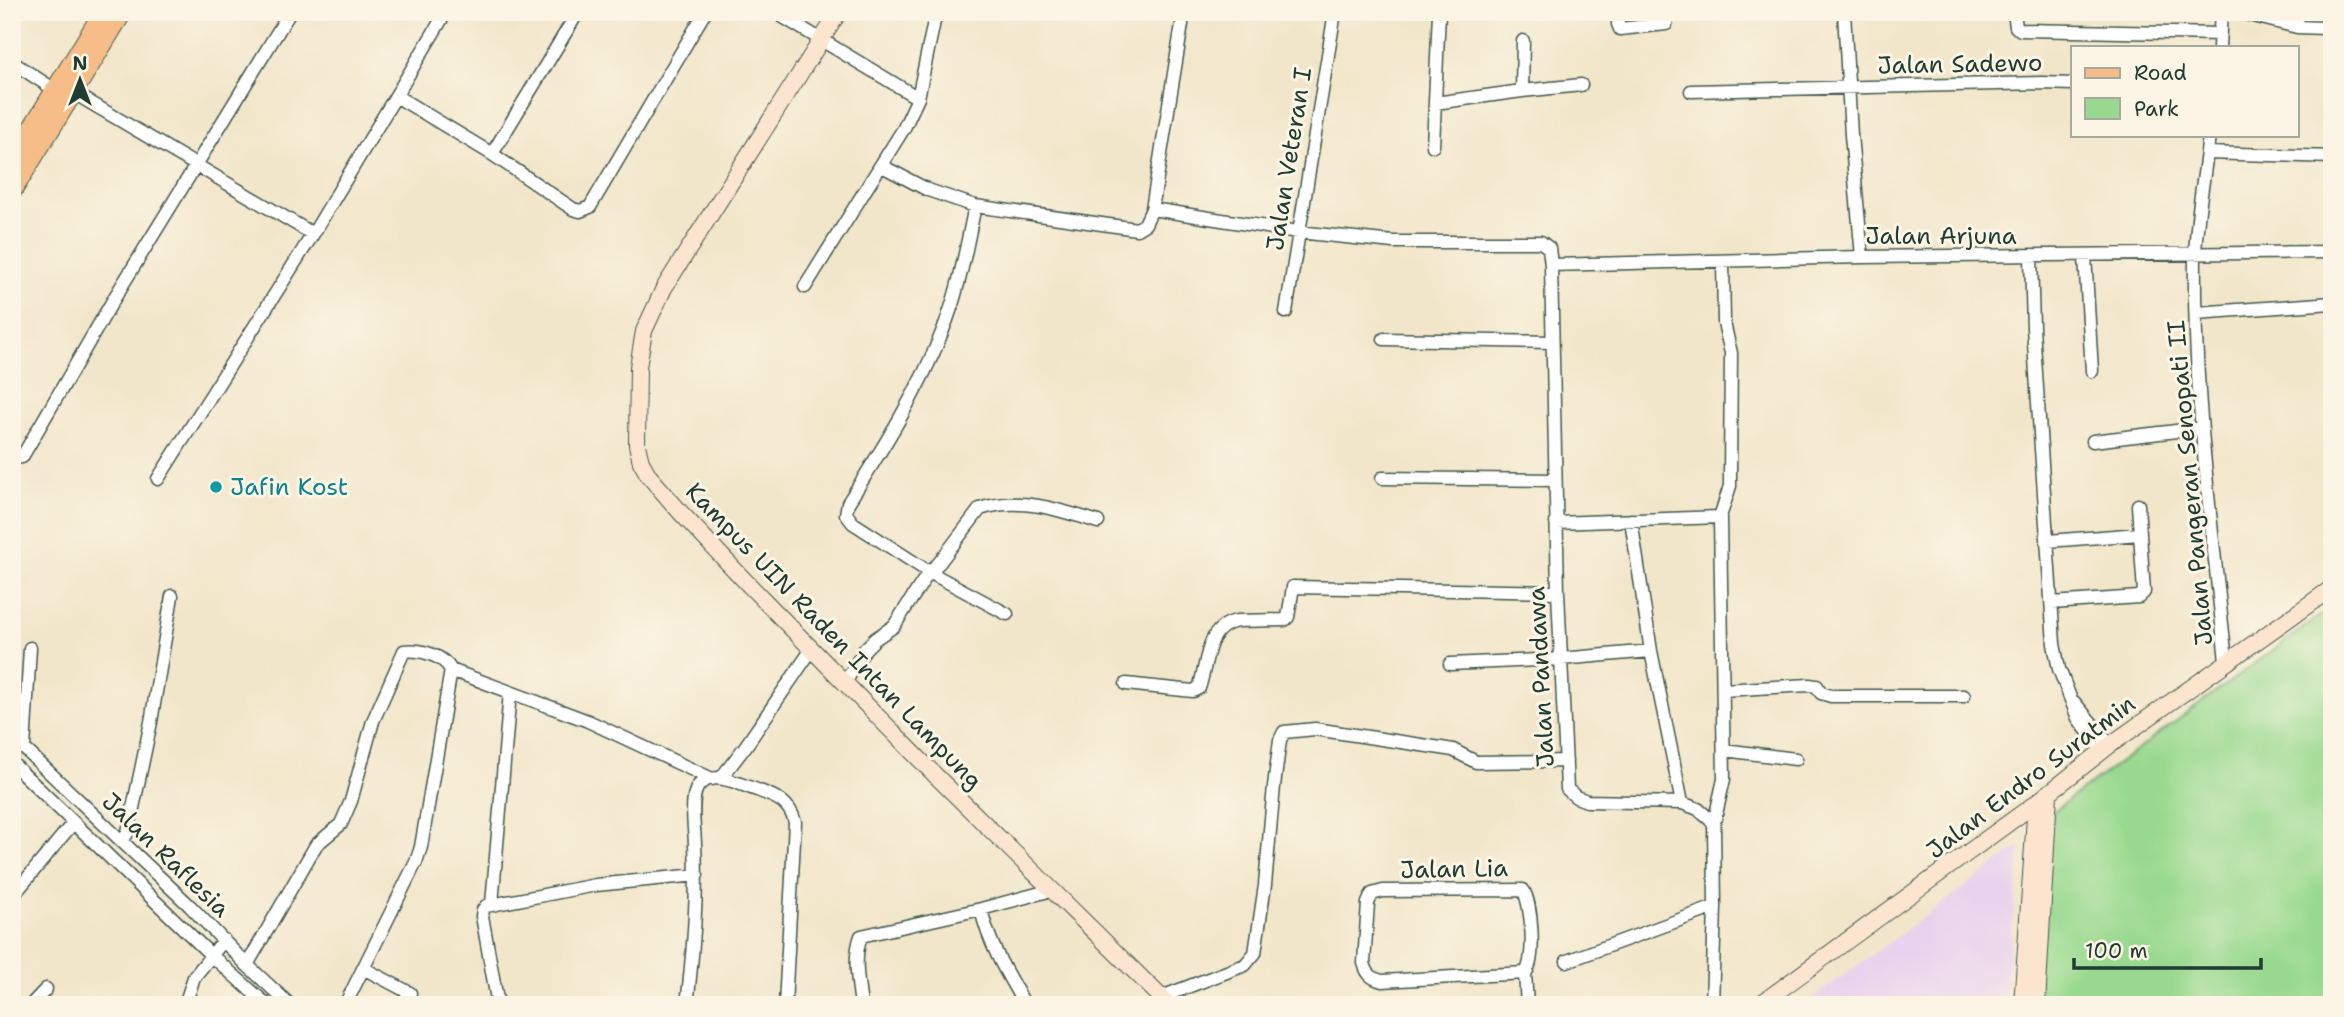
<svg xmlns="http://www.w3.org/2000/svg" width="2344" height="1017" font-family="'Shantell Sans',sans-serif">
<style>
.built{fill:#e9d2ed}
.green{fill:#99d98f;stroke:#5c8b62;stroke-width:2}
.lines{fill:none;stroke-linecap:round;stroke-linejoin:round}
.street-casing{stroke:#3f564a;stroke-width:15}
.secondary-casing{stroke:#3f564a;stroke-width:18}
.primary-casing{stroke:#3f564a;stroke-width:20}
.street{stroke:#fff;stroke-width:12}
.secondary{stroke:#fce5cf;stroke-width:16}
.primary{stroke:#f7bd88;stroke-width:18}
.culture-dot{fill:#0f9aa8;stroke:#fcf5e5;stroke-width:2.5}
.labels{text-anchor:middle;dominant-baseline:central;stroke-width:6;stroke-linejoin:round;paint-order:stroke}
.street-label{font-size:24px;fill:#1f3d34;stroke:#fcf5e5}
.culture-label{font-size:24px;fill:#0d838f;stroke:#fcf5e5;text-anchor:start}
</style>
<rect width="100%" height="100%" fill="#fcf5e5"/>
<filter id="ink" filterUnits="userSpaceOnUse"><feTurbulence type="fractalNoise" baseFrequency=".0143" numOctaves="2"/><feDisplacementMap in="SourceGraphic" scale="14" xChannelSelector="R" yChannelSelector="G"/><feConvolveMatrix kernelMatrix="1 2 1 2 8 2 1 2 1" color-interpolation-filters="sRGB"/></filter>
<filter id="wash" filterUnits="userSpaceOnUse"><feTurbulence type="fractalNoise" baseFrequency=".00686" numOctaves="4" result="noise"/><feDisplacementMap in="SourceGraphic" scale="28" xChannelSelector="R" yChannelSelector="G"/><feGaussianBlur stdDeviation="1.57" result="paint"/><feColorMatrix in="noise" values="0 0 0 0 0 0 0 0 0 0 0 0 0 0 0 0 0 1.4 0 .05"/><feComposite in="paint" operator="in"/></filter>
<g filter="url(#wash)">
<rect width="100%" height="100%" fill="#f2e6ca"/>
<path class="built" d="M 2021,846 L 2004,1005 L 1803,1005 Z"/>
<path class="green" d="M 2332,607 L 2332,1005 L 2024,1005 L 2040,821 Z"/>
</g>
<g filter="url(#ink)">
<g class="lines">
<defs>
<path id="street" d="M 775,12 L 918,98
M 1618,12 L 1618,24 L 1620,29 L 1666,24 L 1669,12
M 1844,12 L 1851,135 L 1862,257
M 2014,12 L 2016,27 L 2021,30 L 2220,34
M 2238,12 L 2297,27
M 2298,12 L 2297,27 L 2326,28 L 2332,32
M 2219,47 L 2221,12
M 12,62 L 55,90
M 1522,91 L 1581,85
M 1691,91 L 2042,83 L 2073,84
M 74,93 L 313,234
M 396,96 L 492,154 L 573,209 L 580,211 L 590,207 L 705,12
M 1435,103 L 1522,91 L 1523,41
M 2209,135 C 2205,175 2196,216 2195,257 C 2193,392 2212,527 2226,661
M 1433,146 L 1439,12
M 2207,153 L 2332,157
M 492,154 L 578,12
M 882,166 L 928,190 L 975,206 L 1137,229 L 1145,224 L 1152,209 L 1184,12
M 975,206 C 966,248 959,291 943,330 C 919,391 883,448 848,503 L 846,514 L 853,523 L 929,572 L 1007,614
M 1152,209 L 1298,232 L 1393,242 L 1541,242 L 1549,248 L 1551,265 L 1558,592 L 1567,789 L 1576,797 L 1587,801 L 1682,803 L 1698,809 L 1714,823 L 1715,907 L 1712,1005
M 2085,256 L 2092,371
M 2031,257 L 2033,328 L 2054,644 L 2059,669 L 2078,718 L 2102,751
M 1551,265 L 1862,257 L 2332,252
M 805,287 L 904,128 L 918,98 L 936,12
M 1286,312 L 1335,12
M 2196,313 L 2332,303
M 1384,339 L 1551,342
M 2093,441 L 2201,428
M 12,458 L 22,457 L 115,297 L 290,12
M 1382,478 L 1555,480
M 158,479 L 313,234 L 446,12
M 1631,520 L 1651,651 L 1682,803
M 1556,523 L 1720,517
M 2048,541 L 2140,534
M 2052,603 L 2139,597 L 2144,592 L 2138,505
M 1450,664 L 1561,659 L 1651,651
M 845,683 L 865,649 L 875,639 L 894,626 L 929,572 L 939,563 L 980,509 C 1020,496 1060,510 1098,522
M 1126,684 L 1193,691 L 1199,688 C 1208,663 1205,627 1237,621 L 1285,620 L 1288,617 L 1293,587 L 1558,592
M 1723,690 L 1809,685 L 1817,686 L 1821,693 L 1831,696 L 1964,696
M 2074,702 L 2110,745
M 12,737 L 190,906 L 247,965 L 290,1005
M 24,748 L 30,648
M 1724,750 L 1796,759
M 12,763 L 211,955 L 267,1005
M 721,778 L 745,747 L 812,649
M 1714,823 L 1724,779 L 1720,517 L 1730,486 L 1730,475 L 1731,353 L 1724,323 L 1723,262
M 122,842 L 128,832 L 151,722 L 172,596
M 12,897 L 73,823
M 492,904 L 510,692
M 981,909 C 989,945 1007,974 1025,1005
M 1567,961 L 1715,907
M 247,965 L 316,845 L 341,824 L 351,801 L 373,721 L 404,651 C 420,649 443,655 451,670 L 588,721 L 712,779
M 363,968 L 410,993
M 1525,973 L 1382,981 C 1371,978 1367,974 1364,963 L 1368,903 L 1372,894 L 1383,891 L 1523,890 C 1532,903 1536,962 1525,973 L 1527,1005
M 1161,997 L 1245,965 L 1255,953 L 1265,885 L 1274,786 L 1280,740 L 1284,732 L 1315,729 L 1441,748 L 1453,750 L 1476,762 L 1566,761
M 31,1005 L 46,989
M 185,1005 L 194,977 L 224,940
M 345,1005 L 416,862 L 421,847 L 451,670
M 498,1005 L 482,916 L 483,910 L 486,906 L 596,885 L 697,875
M 687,1005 C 693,951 698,898 695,845 C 695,830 688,793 701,783 C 716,771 741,785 757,790 C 776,797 789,801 795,822 L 785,1005
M 861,1005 C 858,982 853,958 861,936 L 981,909 L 1052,890"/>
<path id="secondary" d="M 839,12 L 664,288 L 644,331 L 638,367 L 637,445 L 641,462 L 649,476 L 681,513 L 748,584 L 937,777 L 1169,1005
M 1759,1005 L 2036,803 L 2110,745 L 2332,588
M 2022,1005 L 2036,803
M 2037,1005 L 2049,794"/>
<path id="primary" d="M 12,160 L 103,12
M 12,192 L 123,12"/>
</defs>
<use href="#street" class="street-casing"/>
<use href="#secondary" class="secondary-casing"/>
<use href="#primary" class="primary-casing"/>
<use href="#street" class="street"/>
<use href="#secondary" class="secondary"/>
<use href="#primary" class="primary"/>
</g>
</g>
<circle class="culture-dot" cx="216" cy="487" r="7"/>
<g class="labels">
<g class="street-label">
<text transform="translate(1960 64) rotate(-1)">Jalan Sadewo</text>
<text transform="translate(1289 159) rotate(-81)">Jalan Veteran I</text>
<text x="1941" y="236">Jalan Arjuna</text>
<text transform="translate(2190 483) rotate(-95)">Jalan Pangeran Senopati II</text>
<text transform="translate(834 636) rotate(46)">Kampus UIN Raden Intan Lampung</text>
<text transform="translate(1541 677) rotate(-93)">Jalan Pandawa</text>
<text transform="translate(2031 777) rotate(-37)">Jalan Endro Suratmin</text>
<text transform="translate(166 855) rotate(44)">Jalan Raflesia</text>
<text transform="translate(1454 869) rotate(-1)">Jalan Lia</text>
</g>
<g class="culture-label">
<text x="230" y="487">Jafin Kost</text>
</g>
</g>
<rect width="2344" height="1017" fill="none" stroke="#fcf5e5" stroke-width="42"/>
<rect x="2071" y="46" width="228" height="91" fill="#fcf5e5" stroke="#a4ab9e" stroke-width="2"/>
<rect x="2085" y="68" width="35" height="10" fill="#f7bd88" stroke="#a4ab9e" stroke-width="2"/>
<text x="2134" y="80" font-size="21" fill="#1f3d34">Road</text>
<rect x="2085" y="98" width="35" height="21" fill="#99d98f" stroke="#a4ab9e" stroke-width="2"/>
<text x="2134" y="116" font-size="21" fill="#1f3d34">Park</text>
<g transform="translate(80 80)" stroke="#fcf5e5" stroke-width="5" paint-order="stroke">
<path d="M0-5L12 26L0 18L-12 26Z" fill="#1f3d34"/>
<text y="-10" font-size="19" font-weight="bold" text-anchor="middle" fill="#1f3d34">N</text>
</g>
<path d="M2074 958v10h187v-10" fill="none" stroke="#1f3d34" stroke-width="3.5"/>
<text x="2085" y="958" font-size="21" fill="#1f3d34" stroke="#fcf5e5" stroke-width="5" paint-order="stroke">100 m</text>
</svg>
